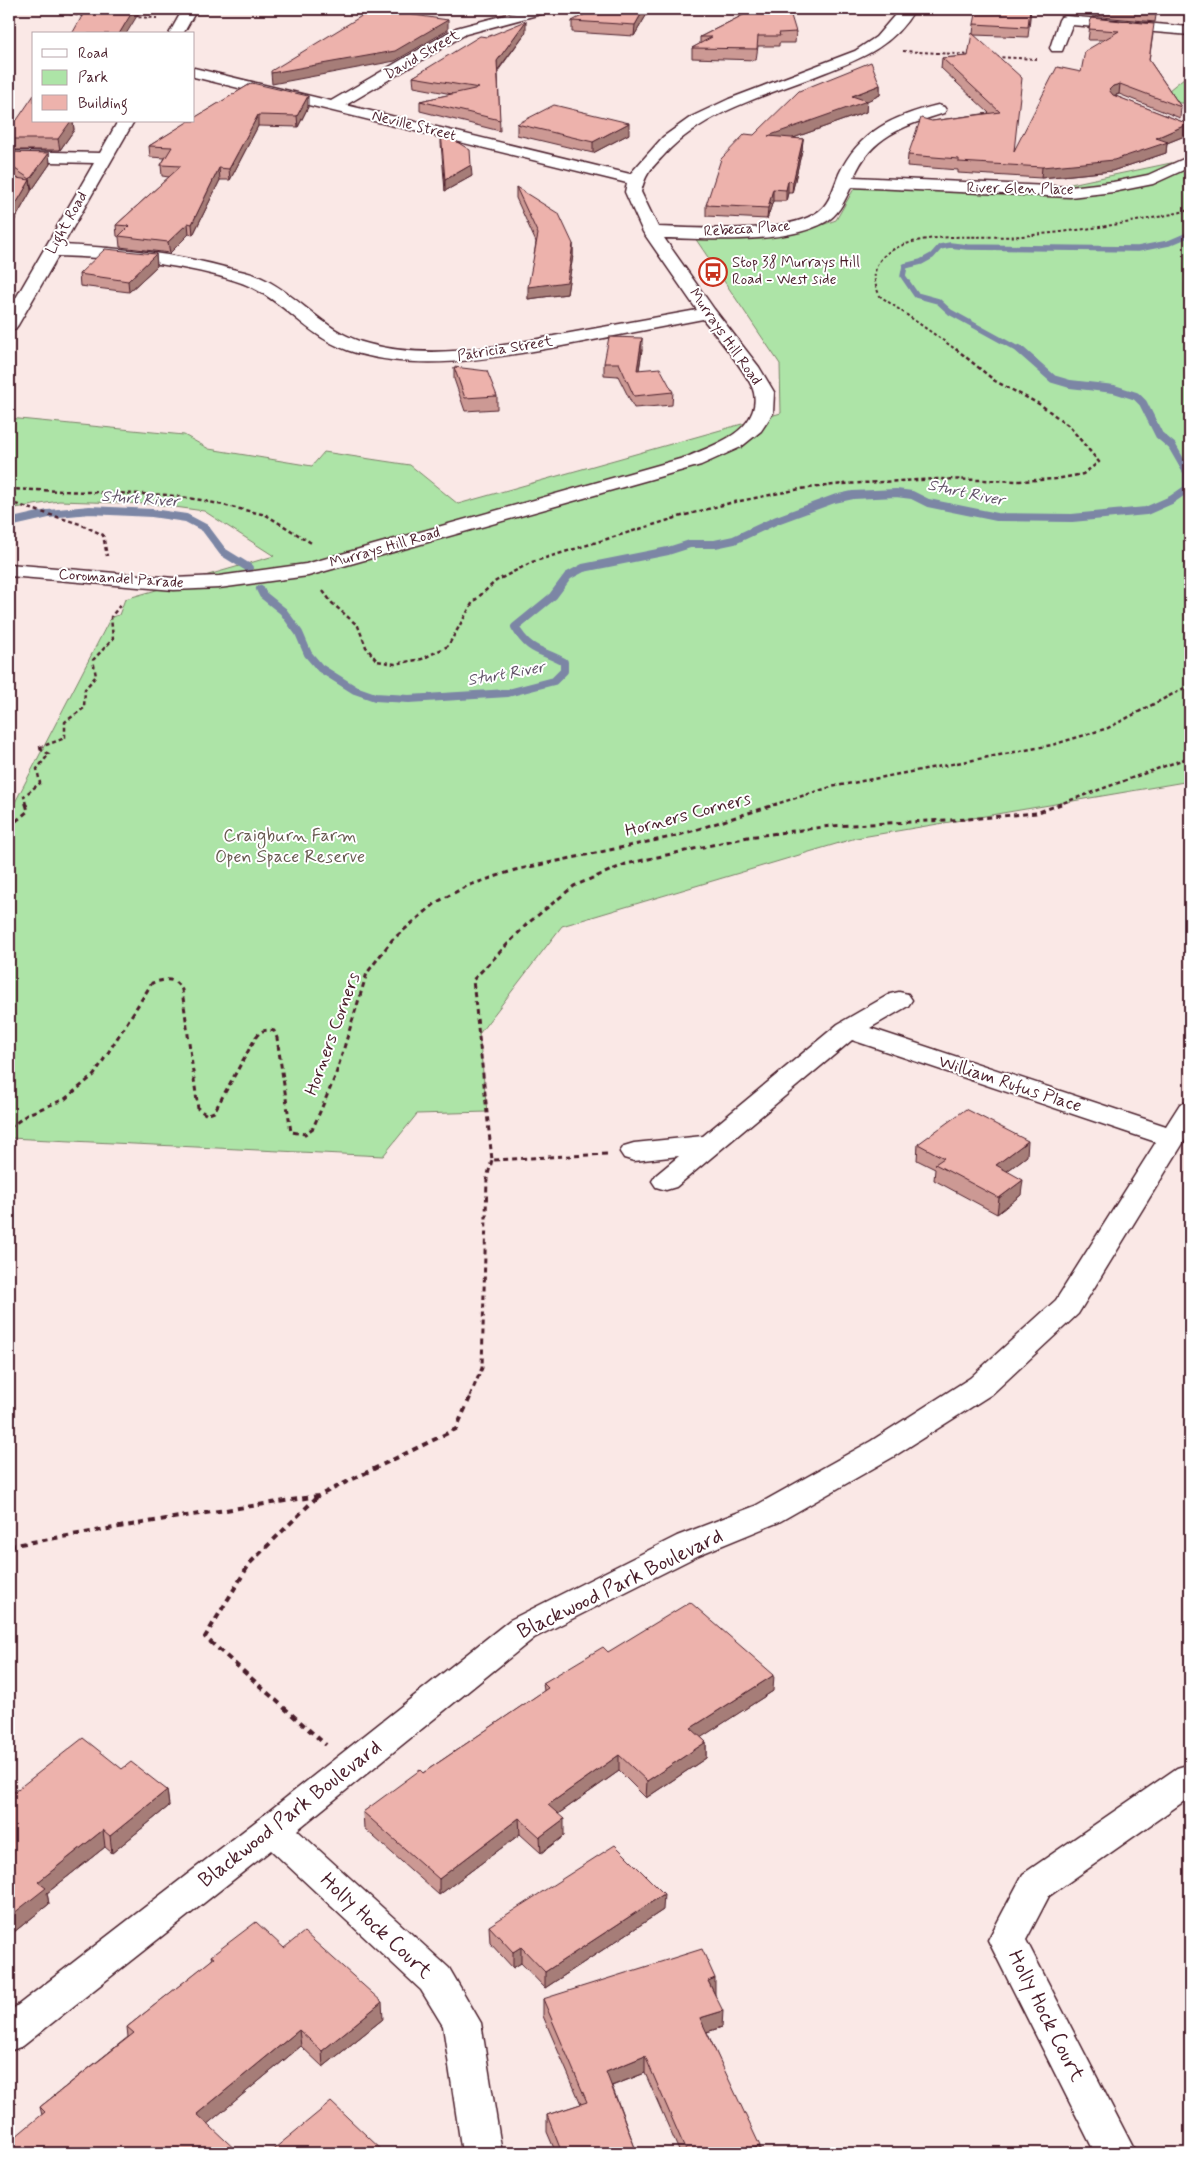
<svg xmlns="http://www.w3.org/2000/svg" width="1199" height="2162" font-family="Mynerve,sans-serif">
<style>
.green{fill:#ade4a7;stroke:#7c8269}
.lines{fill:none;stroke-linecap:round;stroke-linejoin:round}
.stream-far1{stroke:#7b86a5;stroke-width:5.5}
.stream{stroke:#7b86a5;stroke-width:8}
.street-casing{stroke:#4a1f2b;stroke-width:3}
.path-far3{stroke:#4a1f2b;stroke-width:2;stroke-dasharray:3 2.5;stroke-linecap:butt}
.path-far2{stroke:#4a1f2b;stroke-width:2.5;stroke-dasharray:4 3;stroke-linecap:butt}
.path-far1{stroke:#4a1f2b;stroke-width:3;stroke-dasharray:5 4;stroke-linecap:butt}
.path{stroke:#4a1f2b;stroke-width:4;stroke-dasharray:6 5;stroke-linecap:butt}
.street{fill:#fff;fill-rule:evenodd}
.wall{fill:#cc9994;stroke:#4a1f2b}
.shaded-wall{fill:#a67d78;stroke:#4a1f2b}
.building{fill:#edb2ac;stroke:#4a1f2b}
.labels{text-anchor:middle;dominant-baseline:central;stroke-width:4;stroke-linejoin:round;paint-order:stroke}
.far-street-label{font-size:15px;fill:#4a1f2b;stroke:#fff}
.far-poi-label{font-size:15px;fill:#4a1f2b;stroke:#fff;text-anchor:start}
.far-water-label{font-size:16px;font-style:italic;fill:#625368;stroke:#fff}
.street-label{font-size:18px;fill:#4a1f2b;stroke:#fff}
.park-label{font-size:18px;fill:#685a50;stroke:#fff}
.near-street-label{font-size:21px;fill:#4a1f2b;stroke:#fff}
</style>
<rect width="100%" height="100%" fill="#fae8e6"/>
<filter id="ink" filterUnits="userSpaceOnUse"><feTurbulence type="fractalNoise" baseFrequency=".02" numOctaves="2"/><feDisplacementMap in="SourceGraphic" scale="10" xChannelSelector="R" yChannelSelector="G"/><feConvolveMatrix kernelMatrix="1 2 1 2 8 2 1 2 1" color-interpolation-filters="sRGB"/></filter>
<g filter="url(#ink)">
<path class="green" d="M 1190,73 L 1190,103 L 1153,103 Z
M 1190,159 L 1190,781 L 856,838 L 562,926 L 479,1034 L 487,1112 L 417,1114 L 383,1156 L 9,1138 L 9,814 L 111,617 L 119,615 L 125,599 L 274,556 L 204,511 L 153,504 L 59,501 L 9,509 L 9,418 L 184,435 L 209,449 L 312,466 L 324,452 L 410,465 L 458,504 L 781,413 L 780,364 L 695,238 L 764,237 L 808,230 L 836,220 L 855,187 L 1023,194 Z"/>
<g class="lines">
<path class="stream-far1" d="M 1021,351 L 950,312 L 938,301 L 916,295 L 903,276 L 905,266 L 921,262 L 932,256 L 940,247 L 950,245 L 967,247 L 1138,249 L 1169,243 L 1190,234"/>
<path class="stream" d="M 9,523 L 48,514 L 90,510 L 152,513 L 186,518 L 205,528 L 223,552 L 249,568 L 249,571
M 260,589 L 263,595 L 283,611 L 299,633 L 308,654 L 320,668 L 355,690 L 375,697 L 409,699 L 508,693 L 554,681 L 564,671 L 564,662 C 541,649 530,653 515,627 L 553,596 L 568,576 L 583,568 L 668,551 L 690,544 L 715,544 L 734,540 L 777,520 L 834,499 L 853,495 L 896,493 L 912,495 L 928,503 L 997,517 L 1072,518 L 1146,511 L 1171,500 L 1187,489 L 1187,472 L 1172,446 L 1159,435 L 1143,403 L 1136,396 L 1114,389 L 1070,384 L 1053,379 L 1019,349"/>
<defs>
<path id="street" d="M 183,9 L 197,9 L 183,34 L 169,34 Z
M 527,9 L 550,9 L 548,12 L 466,34 L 346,105 L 630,174 L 663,137 L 691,117 L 729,99 L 855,51 L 876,37 L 900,9 L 915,9 C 892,49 857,60 816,76 C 764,96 704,112 665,154 C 651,169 646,172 641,192 L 658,227 C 698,228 788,235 819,211 C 830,203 834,186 839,174 C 859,131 894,116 938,105 L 944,107 L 946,110 L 944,113 C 904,126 871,136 854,177 L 1070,187 L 1113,182 L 1148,175 L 1190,156 L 1190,167 L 1153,184 L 1113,192 L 1070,197 L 851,187 C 846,198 840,212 830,219 C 793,245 709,239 664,238 L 714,309 L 759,367 L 774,392 L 773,413 L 761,431 L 741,447 L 701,465 L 308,576 L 219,588 L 174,590 L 9,576 L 9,564 L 174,578 L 219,576 L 306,564 L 687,457 C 700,451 714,446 726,439 C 743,430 758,414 754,393 C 752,378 714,333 703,319 C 656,328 609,337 562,346 C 493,358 425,372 356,353 C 310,340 290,306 251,287 C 241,282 229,279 219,276 C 166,262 112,258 58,256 L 18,325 L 15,329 L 9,330 L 9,310 L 94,163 L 9,161 L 9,151 L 100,153 L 118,121 L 134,121 L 63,245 C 119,248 174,253 228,268 C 239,271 253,273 264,279 C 302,298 325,333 369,344 C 432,361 496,347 559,335 C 605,327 651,318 697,310 L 643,232 L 625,192 L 627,183 L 194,77 L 194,68 L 331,101 L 456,28 Z
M 1066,16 L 1190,27 L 1190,35 L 1072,25 L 1062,51 L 1052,51 L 1050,48 L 1059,20 L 1061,17 Z
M 899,992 L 908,994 L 912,1000 L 908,1006 L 870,1028 L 1166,1126 L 1180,1104 L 1190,1102 L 1190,1132 L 1078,1314 L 992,1394 L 893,1457 L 779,1522 L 701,1554 L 534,1638 L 297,1830 L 449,1968 L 481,2023 L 502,2153 L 462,2153 L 443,2026 L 421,1990 L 271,1850 L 23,2046 L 9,2051 L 9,2012 L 259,1819 L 510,1620 L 677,1536 L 755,1506 L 871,1441 L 970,1378 L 1056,1300 L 1156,1142 L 852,1040 L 676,1187 L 666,1190 L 656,1187 L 652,1181 L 656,1175 L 679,1156 L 634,1161 L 624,1158 L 620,1152 L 624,1146 L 634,1143 L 703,1136 L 838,1024 L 890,994 Z
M 1190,1764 L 1190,1797 L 1049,1896 L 1026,1940 L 1136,2153 L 1095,2153 L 988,1940 L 1023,1874 L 1177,1768 Z"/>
</defs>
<use href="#street" class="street-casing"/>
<path class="path-far3" d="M 31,9 L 84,16
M 133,17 L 157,18
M 903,51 L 972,55
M 996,57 L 1037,59
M 958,351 L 880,296 C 870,277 874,259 894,249 C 928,231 984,239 1021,236 C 1078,231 1135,223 1190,210"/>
<path class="path-far2" d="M 9,489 L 167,495 L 201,500 L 266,515 L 313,544
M 9,502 L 80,524 L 103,535 L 107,556
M 323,591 L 332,603 L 358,626 L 366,647 L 377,661 L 395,664 L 422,659 L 448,646 L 473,602 L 496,581 L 532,562 L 682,516 L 730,503 L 800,489 L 843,484 L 938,479 L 1020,481 L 1056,479 L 1083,474 L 1099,462 L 1069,426 L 1041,405 L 995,381 L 956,349
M 26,805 L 24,796 L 40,783 L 37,769 L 49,754 L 38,748 L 65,738 L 65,722 L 84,708 L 85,689 L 96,676 L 93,660 L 113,639 L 111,617 L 121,604
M 773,805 L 831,787 L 1052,745 L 1108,728 L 1190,685
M 1057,805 L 1190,757"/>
<path class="path-far1" d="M 9,827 L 28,811 L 26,804
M 9,1128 L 28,1114 L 65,1099 L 94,1075 L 152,983 C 167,979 173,976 182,990 L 198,1109 L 207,1115 L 214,1112 L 256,1037 C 261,1030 266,1029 274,1031 L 277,1038 L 291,1132 L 305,1134 L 313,1128 L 335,1077 L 367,973 L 392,940 L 437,902 L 467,886 L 515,870 L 676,836 L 777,804
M 607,1154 L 492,1160 L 473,980 L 527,924 L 574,886 L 626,864 L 748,837 L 831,826 L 968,819 L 1036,813 L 1061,804
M 470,1396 L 482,1368 L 487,1178 L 492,1160"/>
<path class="path" d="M 317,1497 L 250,1563 L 205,1637 L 326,1745
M 9,1546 L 166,1519 L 318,1496 L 456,1429 L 471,1395"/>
<use href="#street" class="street"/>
</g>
<path class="wall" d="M 650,9 L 634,36 L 572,32 L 572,21 Z
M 755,9 L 796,32 L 795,43 L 779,43 L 779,46 L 758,46 L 756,60 L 692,58 L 692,48 L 700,44 L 700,37 Z
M 1031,9 L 1028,37 L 974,35 L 1014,150 L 1081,72 L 1103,40 L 1088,40 L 1091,18 L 1153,34 L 1149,60 L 1181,107 L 1180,118 L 1119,94 L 1115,96 L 1188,124 L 1187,135 L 1167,143 L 1166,153 L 1112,171 L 1041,178 L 958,173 L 958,170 L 907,166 L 908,155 L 932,121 L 989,113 L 941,68 L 942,58 L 968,56 L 973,34 L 974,24 Z
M 1093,9 L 1157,9 L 1155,22 L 1092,16 Z
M 526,32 L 498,71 L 500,131 L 420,111 L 420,101 L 452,94 L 414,87 L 413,77 L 487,37 Z
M 252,83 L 308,107 L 298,127 L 258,126 L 230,180 L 220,180 L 193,235 L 189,234 L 170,253 L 120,247 L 119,237 L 117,236 L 116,225 L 169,177 L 162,176 L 161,165 L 165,158 L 150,157 L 149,146 Z
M 880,85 L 880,95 L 866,101 L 866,112 L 793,138 L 803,139 L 802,150 L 792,193 L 788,193 L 786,201 L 773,201 L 767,219 L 706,216 L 706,205 L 754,135 Z
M 9,120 L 34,121 L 73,121 L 74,130 L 60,150 L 9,150 Z
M 517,124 L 629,134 L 593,153 L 517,135 Z
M 441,132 L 472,176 L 445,191 L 441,143 Z
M 9,152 L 49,153 L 50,164 L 32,190 L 31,190 L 31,191 L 9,230 L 9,177 L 13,178 L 9,175 Z
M 516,187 L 573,244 L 573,255 L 567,294 L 528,299 L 536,242 L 516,198 Z
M 156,254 L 157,266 L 129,292 L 80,286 L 79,274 Z
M 642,350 L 639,370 L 673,392 L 672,405 L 634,408 L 618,376 L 604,375 L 604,363 Z
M 454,367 L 497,396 L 497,409 L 465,411 L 454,379 Z
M 918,1144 L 1027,1156 L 1007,1171 L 1021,1195 L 997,1214 L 934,1180 L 935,1169 L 917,1160 Z
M 608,1652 L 773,1691 L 701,1737 L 706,1742 L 706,1758 L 646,1798 L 619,1771 L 558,1814 L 564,1836 L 541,1853 L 520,1834 L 439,1895 L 364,1828 L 363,1812 L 423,1773 L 544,1691 L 543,1683 Z
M 122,1769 L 167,1790 L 169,1806 L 112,1853 L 105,1847 L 47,1893 L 49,1904 L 9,1936 Z
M 663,1910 L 545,1988 L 521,1963 L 513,1968 L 490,1943 L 489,1926 Z
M 284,1948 L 383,2019 L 323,2067 L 301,2046 L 207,2124 L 42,2115 L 40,2107 L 128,2037 L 127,2027 L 212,1960 L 211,1956 Z
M 715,1995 L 722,2027 L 707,2032 L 760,2153 L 680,2153 L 645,2073 L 612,2086 L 637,2153 L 556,2153 L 547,2132 L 547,2115 L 581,2104 L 543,2016 L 543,1999 Z"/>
<path class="shaded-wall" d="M 133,9 L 140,9 L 140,11 L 126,34 L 119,34 Z
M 644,9 L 650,9 L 634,36 L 635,25 Z
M 448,20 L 448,30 L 395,61 L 272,84 L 271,73 Z
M 526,21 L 526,32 L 497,71 L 497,61 Z
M 1120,84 L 1119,94 L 1112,96 L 1109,90 L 1113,86 Z
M 880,85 L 880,95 L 865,102 L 867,101 L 866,112 L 768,147 L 768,136 L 852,96 Z
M 308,96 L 308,107 L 298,127 L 297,116 Z
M 258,115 L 258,126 L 230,180 L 229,169 Z
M 66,121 L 73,121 L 74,130 L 60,150 L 58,139 Z
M 629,123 L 629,134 L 593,153 L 593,142 Z
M 1188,124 L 1187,135 L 1167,143 L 1166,153 L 1112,171 L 1041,178 L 1042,167 L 1156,138 Z
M 803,139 L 802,150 L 792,193 L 793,182 Z
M 49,153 L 50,164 L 32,190 L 30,179 Z
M 471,165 L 472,176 L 445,191 L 445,180 Z
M 219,168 L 220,180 L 193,235 L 192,224 Z
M 30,180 L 31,191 L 9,230 L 9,216 Z
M 788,181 L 788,193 L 786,201 L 786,190 Z
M 773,189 L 773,201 L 767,219 L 768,208 Z
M 188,223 L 189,234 L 170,253 L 168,242 Z
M 573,244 L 573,255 L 567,294 L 528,299 L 528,287 Z
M 156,254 L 157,266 L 129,292 L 128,281 Z
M 642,338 L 642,350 L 637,382 L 637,370 Z
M 1028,1141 L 1027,1156 L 994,1181 L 996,1165 Z
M 1023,1180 L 1021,1195 L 997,1214 L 999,1198 Z
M 774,1675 L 773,1691 L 691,1744 L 691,1728 Z
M 706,1742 L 706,1758 L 646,1798 L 647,1781 Z
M 619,1755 L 619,1771 L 548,1821 L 548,1805 Z
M 167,1790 L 169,1806 L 112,1853 L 110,1836 Z
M 519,1818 L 520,1834 L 439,1895 L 439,1879 Z
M 564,1819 L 564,1836 L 541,1853 L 540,1837 Z
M 103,1830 L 105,1847 L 47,1893 L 49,1904 L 9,1936 L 9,1917 L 38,1882 Z
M 664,1894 L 663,1910 L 545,1988 L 545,1972 Z
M 521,1947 L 521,1963 L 513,1968 L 513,1952 Z
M 715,1978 L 715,1995 L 708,1981 Z
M 382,2002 L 383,2019 L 323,2067 L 322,2051 Z
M 723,2011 L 722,2027 L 700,2034 L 700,2018 Z
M 299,2030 L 301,2046 L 199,2131 L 197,2114 Z
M 645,2056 L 645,2073 L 606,2088 L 606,2072 Z
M 760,2146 L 760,2153 L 737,2153 Z"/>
<path class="building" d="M 86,9 L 134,9 L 119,34 L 72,34 Z
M 373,9 L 448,20 L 395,51 L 271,73 L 271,71 Z
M 595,9 L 644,9 L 635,25 L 572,21 Z
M 755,9 L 789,9 L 796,32 L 779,33 L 780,36 L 758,36 L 757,49 L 692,48 L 712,37 L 700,37 Z
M 977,9 L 1030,9 L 1028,27 L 974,24 Z
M 1121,9 L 1157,9 L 1156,12 Z
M 1091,18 L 1154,24 L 1149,60 L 1181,107 L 1120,84 L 1113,86 L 1109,90 L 1113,95 L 1188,124 L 1156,138 L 1168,142 L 1114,160 L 1042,167 L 959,162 L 959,159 L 908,155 L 921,118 L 932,121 L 1000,112 L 942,58 L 968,56 L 972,33 L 1022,78 L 1014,151 L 1057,67 L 1081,72 L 1085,51 L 1119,31 L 1089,29 Z
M 526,21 L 497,61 L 500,120 L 420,101 L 479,88 L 413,77 L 480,36 L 487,37 Z
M 871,62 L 880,85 L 852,96 L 867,101 L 768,136 L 803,139 L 793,182 L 788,181 L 786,190 L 773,189 L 768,208 L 706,205 L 721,159 L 745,134 L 754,135 L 799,91 Z
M 252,83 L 308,96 L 297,116 L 258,115 L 229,169 L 219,168 L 192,224 L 188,223 L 168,242 L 119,236 L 129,226 L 116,225 L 181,166 L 161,165 L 172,147 L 149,146 L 189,121 L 194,121 L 194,118 Z
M 34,95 L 34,121 L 71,121 L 58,139 L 9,139 L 9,120 L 17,120 Z
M 554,105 L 629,123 L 593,142 L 517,124 Z
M 441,132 L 470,150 L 471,165 L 445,180 Z
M 9,152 L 49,153 L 30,179 L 9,165 Z
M 9,177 L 30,180 L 9,216 Z
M 516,187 L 559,214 L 573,244 L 567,282 L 528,287 L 538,234 Z
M 105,249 L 156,254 L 128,281 L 79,274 Z
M 609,337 L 642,338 L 637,370 L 660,368 L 673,392 L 634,396 L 619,363 L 604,363 Z
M 454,367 L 487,371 L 497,396 L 465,398 Z
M 966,1109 L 1028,1141 L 996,1165 L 1023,1180 L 999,1198 L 935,1164 L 944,1158 L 918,1144 Z
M 690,1602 L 774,1675 L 691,1728 L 706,1742 L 647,1781 L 619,1755 L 548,1805 L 564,1819 L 540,1837 L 519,1818 L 439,1879 L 363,1812 L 420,1770 L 423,1773 L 548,1688 L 543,1683 L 603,1647 L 608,1652 Z
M 83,1738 L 122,1769 L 131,1762 L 167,1790 L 110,1836 L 103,1830 L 38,1882 L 46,1888 L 9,1917 L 9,1796 Z
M 615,1845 L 664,1894 L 545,1972 L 521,1947 L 513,1952 L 489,1926 Z
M 256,1922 L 284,1948 L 304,1932 L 382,2002 L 322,2051 L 299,2030 L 197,2114 L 239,2153 L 9,2153 L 9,2142 L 45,2112 L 40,2107 L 134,2033 L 127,2027 L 214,1958 L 211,1956 Z
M 702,1949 L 715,1978 L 708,1981 L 723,2011 L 700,2018 L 760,2146 L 737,2153 L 687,2153 L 645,2056 L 606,2072 L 637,2153 L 562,2153 L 547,2115 L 587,2102 L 543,1999 Z
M 331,2102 L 385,2153 L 269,2153 Z"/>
</g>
<defs>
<symbol id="bus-ring" viewBox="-11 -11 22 22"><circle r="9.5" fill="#fff" stroke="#c8321e" stroke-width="1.5"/><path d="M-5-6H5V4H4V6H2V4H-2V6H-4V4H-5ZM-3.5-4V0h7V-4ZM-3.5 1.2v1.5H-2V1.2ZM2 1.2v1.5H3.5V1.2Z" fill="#c8321e"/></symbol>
</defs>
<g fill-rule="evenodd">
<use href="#bus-ring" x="697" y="256" width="32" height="32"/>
</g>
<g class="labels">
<g class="far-street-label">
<text transform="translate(422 55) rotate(-30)">David Street</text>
<text transform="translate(414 126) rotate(14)">Neville Street</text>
<text transform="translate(1020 189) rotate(1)">River Glen Place</text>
<text transform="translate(67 223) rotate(-61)">Light Road</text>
<text transform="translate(747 229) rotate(-4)">Rebecca Place</text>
<text transform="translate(725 337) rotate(55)">Murrays Hill Road</text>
<text transform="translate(505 349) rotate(-9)">Patricia Street</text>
<text transform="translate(385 548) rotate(-16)">Murrays Hill Road</text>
<text transform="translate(121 579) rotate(4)">Coromandel Parade</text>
</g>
<g class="far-poi-label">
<text x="732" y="263">Stop 38 Murrays Hill<tspan x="732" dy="17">Road - West side</tspan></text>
</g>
<g class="far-water-label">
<text transform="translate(966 493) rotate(12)">Sturt River</text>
<text transform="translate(140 499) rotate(4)">Sturt River</text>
<text transform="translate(506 674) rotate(-10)">Sturt River</text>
</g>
<g class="street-label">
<text transform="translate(688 815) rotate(-15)">Horners Corners</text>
<text transform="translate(333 1034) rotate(-70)">Horners Corners</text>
<text transform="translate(1010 1084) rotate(18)">William Rufus Place</text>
</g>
<g class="park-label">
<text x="290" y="836">Craigburn Farm<tspan x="290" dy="21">Open Space Reserve</tspan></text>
</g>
<g class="near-street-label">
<text transform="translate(620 1584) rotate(-26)">Blackwood Park Boulevard</text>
<text transform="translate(290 1814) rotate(-38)">Blackwood Park Boulevard</text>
<text transform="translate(376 1926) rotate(43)">Holly Hock Court</text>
<text transform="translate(1046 2016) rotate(63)">Holly Hock Court</text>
</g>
</g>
<rect width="1199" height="2162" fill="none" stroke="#fff" stroke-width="30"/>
<rect x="15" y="15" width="1169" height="2132" fill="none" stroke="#4a1f2b" stroke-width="2" filter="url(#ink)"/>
<rect x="32" y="32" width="162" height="90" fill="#ffffff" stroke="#b7a5aa"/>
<rect x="42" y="49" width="25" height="8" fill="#ffffff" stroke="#b7a5aa"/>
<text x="78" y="58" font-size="15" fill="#4a1f2b">Road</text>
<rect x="42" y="70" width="25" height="15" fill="#ade4a7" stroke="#b7a5aa"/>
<text x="78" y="82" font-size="15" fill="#4a1f2b">Park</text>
<rect x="42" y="95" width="25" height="15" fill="#edb2ac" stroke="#b7a5aa"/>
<text x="78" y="108" font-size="15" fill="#4a1f2b">Building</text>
</svg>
